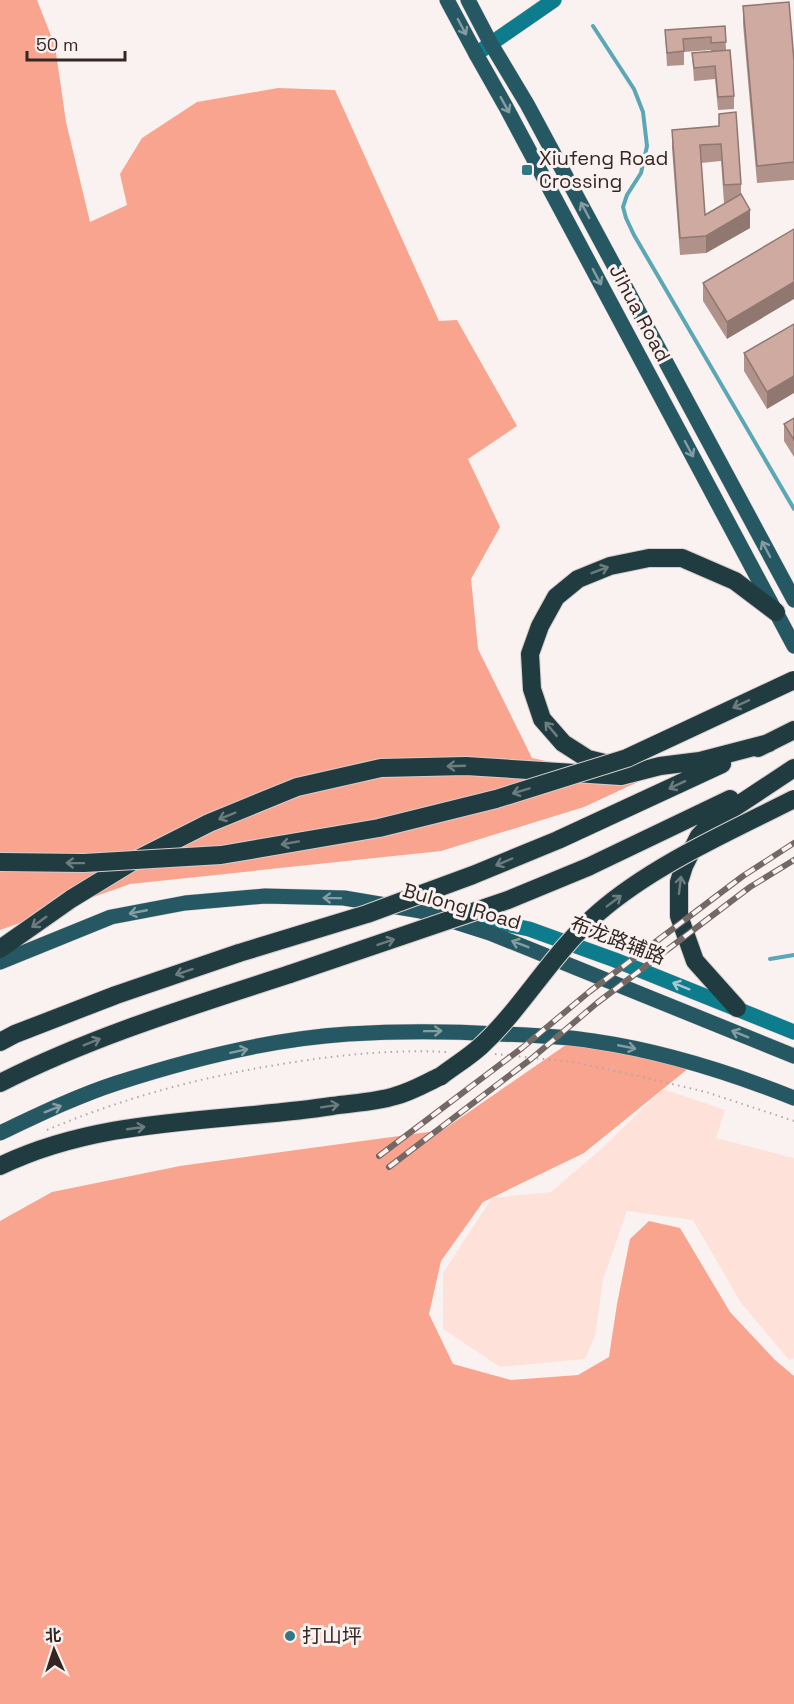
<svg xmlns="http://www.w3.org/2000/svg" width="794" height="1704" font-family="'Space Grotesk','Noto Sans SC',sans-serif">
<style>
.built{fill:#fee2da}
.forest{fill:#f9a48e}
.lines{fill:none;stroke-linecap:round;stroke-linejoin:round}
.stream{stroke:#5ba7b5;stroke-width:4}
.secondary-casing{stroke:#d6cdcb;stroke-width:16}
.primary-casing{stroke:#d6cdcb;stroke-width:16}
.highway-casing{stroke:#d6cdcb;stroke-width:20}
.path{stroke:#b1a7a5;stroke-width:2;stroke-dasharray:1.5 4.5;stroke-linecap:butt}
.secondary{stroke:#0d7c8c;stroke-width:15}
.primary{stroke:#255862;stroke-width:15}
.highway{stroke:#213c41;stroke-width:18}
.rail-casing{stroke:#746865;stroke-width:6}
.rail{stroke:#faf2f0;stroke-width:4;stroke-dasharray:11;stroke-linecap:butt}
.highway-bridge-casing{stroke:#d6cdcb;stroke-width:20;stroke-linecap:butt}
.highway-bridge{stroke:#213c41;stroke-width:18}
.wall{fill:#b1928a;fill-rule:evenodd}
.shaded-wall{fill:#907770}
.building{fill:#ceaaa0;stroke:#907770;stroke-width:1.5}
.oneway{stroke:#859da2}
.oneway2{stroke:#6d7c7e}
.oneway3{stroke:#a7c9cd}
.poi-dot{fill:#317784;stroke:#faf2f0;stroke-width:2}
.labels{text-anchor:middle;dominant-baseline:central;stroke-width:6;stroke-linejoin:round;paint-order:stroke}
.poi-label{font-size:20px;fill:#342623;stroke:#faf2f0;text-anchor:start}
.street-label{font-size:20px;fill:#342623;stroke:#faf2f0}
</style>
<rect width="100%" height="100%" fill="#faf2f0"/>
<path class="built" d="M 663,1089 L 725,1110 L 716,1138 L 794,1158 L 794,1358 L 789,1360 L 741,1303 L 693,1220 L 627,1211 L 603,1280 L 595,1336 L 585,1359 L 500,1367 L 443,1329 L 443,1273 L 492,1198 L 551,1192 L 599,1151 Z"/>
<path class="forest" d="M 0,0 L 37,0 L 55,46 L 66,122 L 90,222 L 127,205 L 120,174 L 142,138 L 197,102 L 278,88 L 335,90 L 439,321 L 457,320 L 517,426 L 468,459 L 500,527 L 471,579 L 478,649 L 532,758 L 640,781 L 584,807 L 441,851 L 130,884 L 0,930 Z
M 573,1040 L 690,1067 L 584,1153 L 483,1202 L 441,1261 L 429,1314 L 453,1364 L 511,1380 L 578,1375 L 609,1357 L 617,1304 L 630,1239 L 649,1221 L 680,1228 L 730,1312 L 775,1360 L 794,1376 L 794,1704 L 0,1704 L 0,1221 L 52,1192 L 180,1166 L 443,1130 Z"/>
<g class="lines">
<path class="stream" d="M 593,26 L 634,89 L 643,112 L 647,146 L 641,173 L 627,195 L 623,207 L 626,218 L 634,235 L 794,509
M 770,959 L 794,955"/>
<defs>
<path id="secondary" d="M 476,54 L 554,0
M 461,917 L 490,921 L 529,929 L 615,960 L 794,1032"/>
<path id="primary" d="M 447,0 L 476,54 L 506,107 L 794,646
M 468,0 L 491,44 L 527,104 L 794,600
M 0,962 L 111,917 L 185,903 L 265,896 L 344,898 L 421,911 L 490,933 L 794,1056
M 0,1133 C 38,1115 77,1096 117,1083 C 191,1059 271,1039 348,1034 C 398,1031 448,1031 498,1034 C 530,1035 562,1036 593,1041 C 662,1051 729,1072 794,1098"/>
<path id="highway" d="M 758,748 L 794,730
M 613,765 L 588,759 L 563,743 L 542,719 L 532,689 L 530,654 L 540,626 L 556,597 L 578,579 L 610,566 L 649,558 L 682,558 L 735,581 L 776,612
M 558,840 L 722,764
M 588,867 L 730,799
M 0,949 L 71,899 L 130,863 L 209,823 L 297,787 L 381,768 L 466,766 L 621,776 L 660,766 L 700,761 L 769,743
M 737,1008 L 695,961 L 679,916 L 679,882 L 684,866 L 699,836 L 711,823 L 794,768
M 0,1042 L 15,1034 L 116,995 L 239,953
M 0,1083 C 93,1036 192,1006 290,974
M 0,1166 C 103,1116 221,1123 332,1106 C 352,1103 376,1102 395,1096 C 411,1092 426,1083 441,1076"/>
</defs>
<use href="#secondary" class="secondary-casing"/>
<use href="#primary" class="primary-casing"/>
<use href="#highway" class="highway-casing"/>
<path class="path" d="M 495,1054 L 573,1062 L 634,1075 L 706,1092 L 794,1121
M 47,1130 C 118,1100 193,1079 270,1066 C 329,1056 387,1049 447,1052"/>
<use href="#secondary" class="secondary"/>
<use href="#primary" class="primary"/>
<use href="#highway" class="highway"/>
<defs>
<path id="rail" d="M 379,1156 L 522,1048 L 589,992 L 743,876 L 794,843
M 389,1167 L 531,1059 L 597,1003 L 750,887 L 794,860"/>
</defs>
<use href="#rail" class="rail-casing"/>
<use href="#rail" class="rail"/>
<defs>
<path id="highway-bridge" d="M 0,862 L 84,863 L 221,855 L 379,828 L 496,799 L 627,758 L 794,680
M 239,953 L 367,914 L 473,875 L 558,840
M 290,974 L 508,900 L 588,867
M 441,1076 C 454,1066 469,1057 481,1046 C 524,1006 553,952 598,913 C 653,865 729,832 794,799"/>
</defs>
<use href="#highway-bridge" class="highway-bridge-casing"/>
<use href="#highway-bridge" class="highway-bridge"/>
</g>
<path class="wall" d="M 743,6 L 794,61 L 794,180 L 757,183 L 743,24 Z
M 725,26 L 726,50 L 734,96 L 734,109 L 718,110 L 715,79 L 694,81 L 692,53 L 711,51 L 711,50 L 684,52 L 684,65 L 667,66 L 665,30 Z
M 719,114 L 741,184 L 741,194 L 750,228 L 706,253 L 680,255 L 672,148 L 672,130 L 719,127 ZM 721,161 L 724,203 L 726,203 L 705,215 L 701,163 Z
M 794,229 L 727,339 L 703,301 L 703,283 Z
M 794,324 L 767,409 L 744,371 L 744,353 Z
M 794,418 L 794,457 L 784,441 L 784,424 Z"/>
<path class="shaded-wall" d="M 750,210 L 750,228 L 706,253 L 706,236 Z
M 794,282 L 794,299 L 727,339 L 727,322 Z
M 794,376 L 794,393 L 767,409 L 767,392 Z"/>
<path class="building" d="M 789,2 L 794,61 L 794,162 L 757,166 L 743,6 Z
M 725,26 L 726,42 L 711,43 L 711,37 L 683,39 L 684,51 L 667,53 L 665,30 Z
M 730,50 L 734,96 L 718,97 L 715,66 L 694,68 L 692,53 Z
M 736,112 L 741,184 L 724,185 L 721,144 L 700,145 L 705,215 L 741,194 L 750,210 L 706,236 L 680,238 L 672,130 L 719,126 L 719,114 Z
M 794,229 L 794,282 L 727,322 L 703,283 Z
M 794,324 L 794,376 L 767,392 L 744,353 Z
M 794,418 L 794,440 L 784,424 Z"/>
<defs><path id="oneway-shaft" d="M-6 0H5M1.5-3L5.5 0L1.5 3" fill="none" stroke-width="1.6" stroke-linecap="round" stroke-linejoin="round" transform="scale(1.5)"/></defs>
<g class="oneway">
<use href="#oneway-shaft" transform="translate(462 27) rotate(62)"/>
<use href="#oneway-shaft" transform="translate(505 105) rotate(61)"/>
<use href="#oneway-shaft" transform="translate(585 210) rotate(-118)"/>
<use href="#oneway-shaft" transform="translate(597 277) rotate(62)"/>
<use href="#oneway-shaft" transform="translate(689 449) rotate(62)"/>
<use href="#oneway-shaft" transform="translate(766 549) rotate(-118)"/>
<use href="#oneway-shaft" transform="translate(332 898) rotate(-179)"/>
<use href="#oneway-shaft" transform="translate(138 912) rotate(169)"/>
<use href="#oneway-shaft" transform="translate(520 944) rotate(-159)"/>
<use href="#oneway-shaft" transform="translate(433 1031) rotate(-1)"/>
<use href="#oneway-shaft" transform="translate(740 1034) rotate(-158)"/>
<use href="#oneway-shaft" transform="translate(627 1047) rotate(11)"/>
<use href="#oneway-shaft" transform="translate(239 1051) rotate(-12)"/>
<use href="#oneway-shaft" transform="translate(53 1109) rotate(-22)"/>
</g>
<g class="oneway2">
<use href="#oneway-shaft" transform="translate(600 570) rotate(-21)"/>
<use href="#oneway-shaft" transform="translate(741 704) rotate(155)"/>
<use href="#oneway-shaft" transform="translate(551 729) rotate(-130)"/>
<use href="#oneway-shaft" transform="translate(456 766) rotate(178)"/>
<use href="#oneway-shaft" transform="translate(677 785) rotate(155)"/>
<use href="#oneway-shaft" transform="translate(521 791) rotate(163)"/>
<use href="#oneway-shaft" transform="translate(227 816) rotate(158)"/>
<use href="#oneway-shaft" transform="translate(290 843) rotate(170)"/>
<use href="#oneway-shaft" transform="translate(504 862) rotate(157)"/>
<use href="#oneway-shaft" transform="translate(75 863) rotate(-179)"/>
<use href="#oneway-shaft" transform="translate(680 885) rotate(-83)"/>
<use href="#oneway-shaft" transform="translate(614 901) rotate(-37)"/>
<use href="#oneway-shaft" transform="translate(39 922) rotate(144)"/>
<use href="#oneway-shaft" transform="translate(386 942) rotate(-19)"/>
<use href="#oneway-shaft" transform="translate(184 972) rotate(161)"/>
<use href="#oneway-shaft" transform="translate(92 1042) rotate(-22)"/>
<use href="#oneway-shaft" transform="translate(330 1106) rotate(-9)"/>
<use href="#oneway-shaft" transform="translate(136 1128) rotate(-8)"/>
</g>
<use class="oneway3" href="#oneway-shaft" transform="translate(681 986) rotate(-158)"/>
<g class="poi-dot">
<rect x="521" y="164" width="12" height="12" rx="3"/>
<circle cx="290" cy="1636" r="6"/>
</g>
<g class="labels">
<g class="poi-label">
<text x="539" y="158">Xiufeng Road<tspan x="539" dy="23">Crossing</tspan></text>
<text x="302" y="1636">打山坪</text>
</g>
<g class="street-label">
<text transform="translate(640 313) rotate(62)">Jihua Road</text>
<text transform="translate(462 906) rotate(16)">Bulong Road</text>
<text transform="translate(618 940) rotate(21)">布龙路辅路</text>
</g>
</g>
<g transform="translate(54 1650) rotate(357)" stroke="#faf2f0" stroke-width="4.5" paint-order="stroke">
<path d="M0-4.5L10 22L0 15L-10 22Z" fill="#342623"/>
<text y="-9" font-size="16" font-weight="bold" text-anchor="middle" fill="#342623">北</text>
</g>
<path d="M27 51v9h98v-9" fill="none" stroke="#342623" stroke-width="3"/>
<text x="36" y="51" font-size="18" fill="#342623" stroke="#faf2f0" stroke-width="4.5" paint-order="stroke">50 m</text>
</svg>
